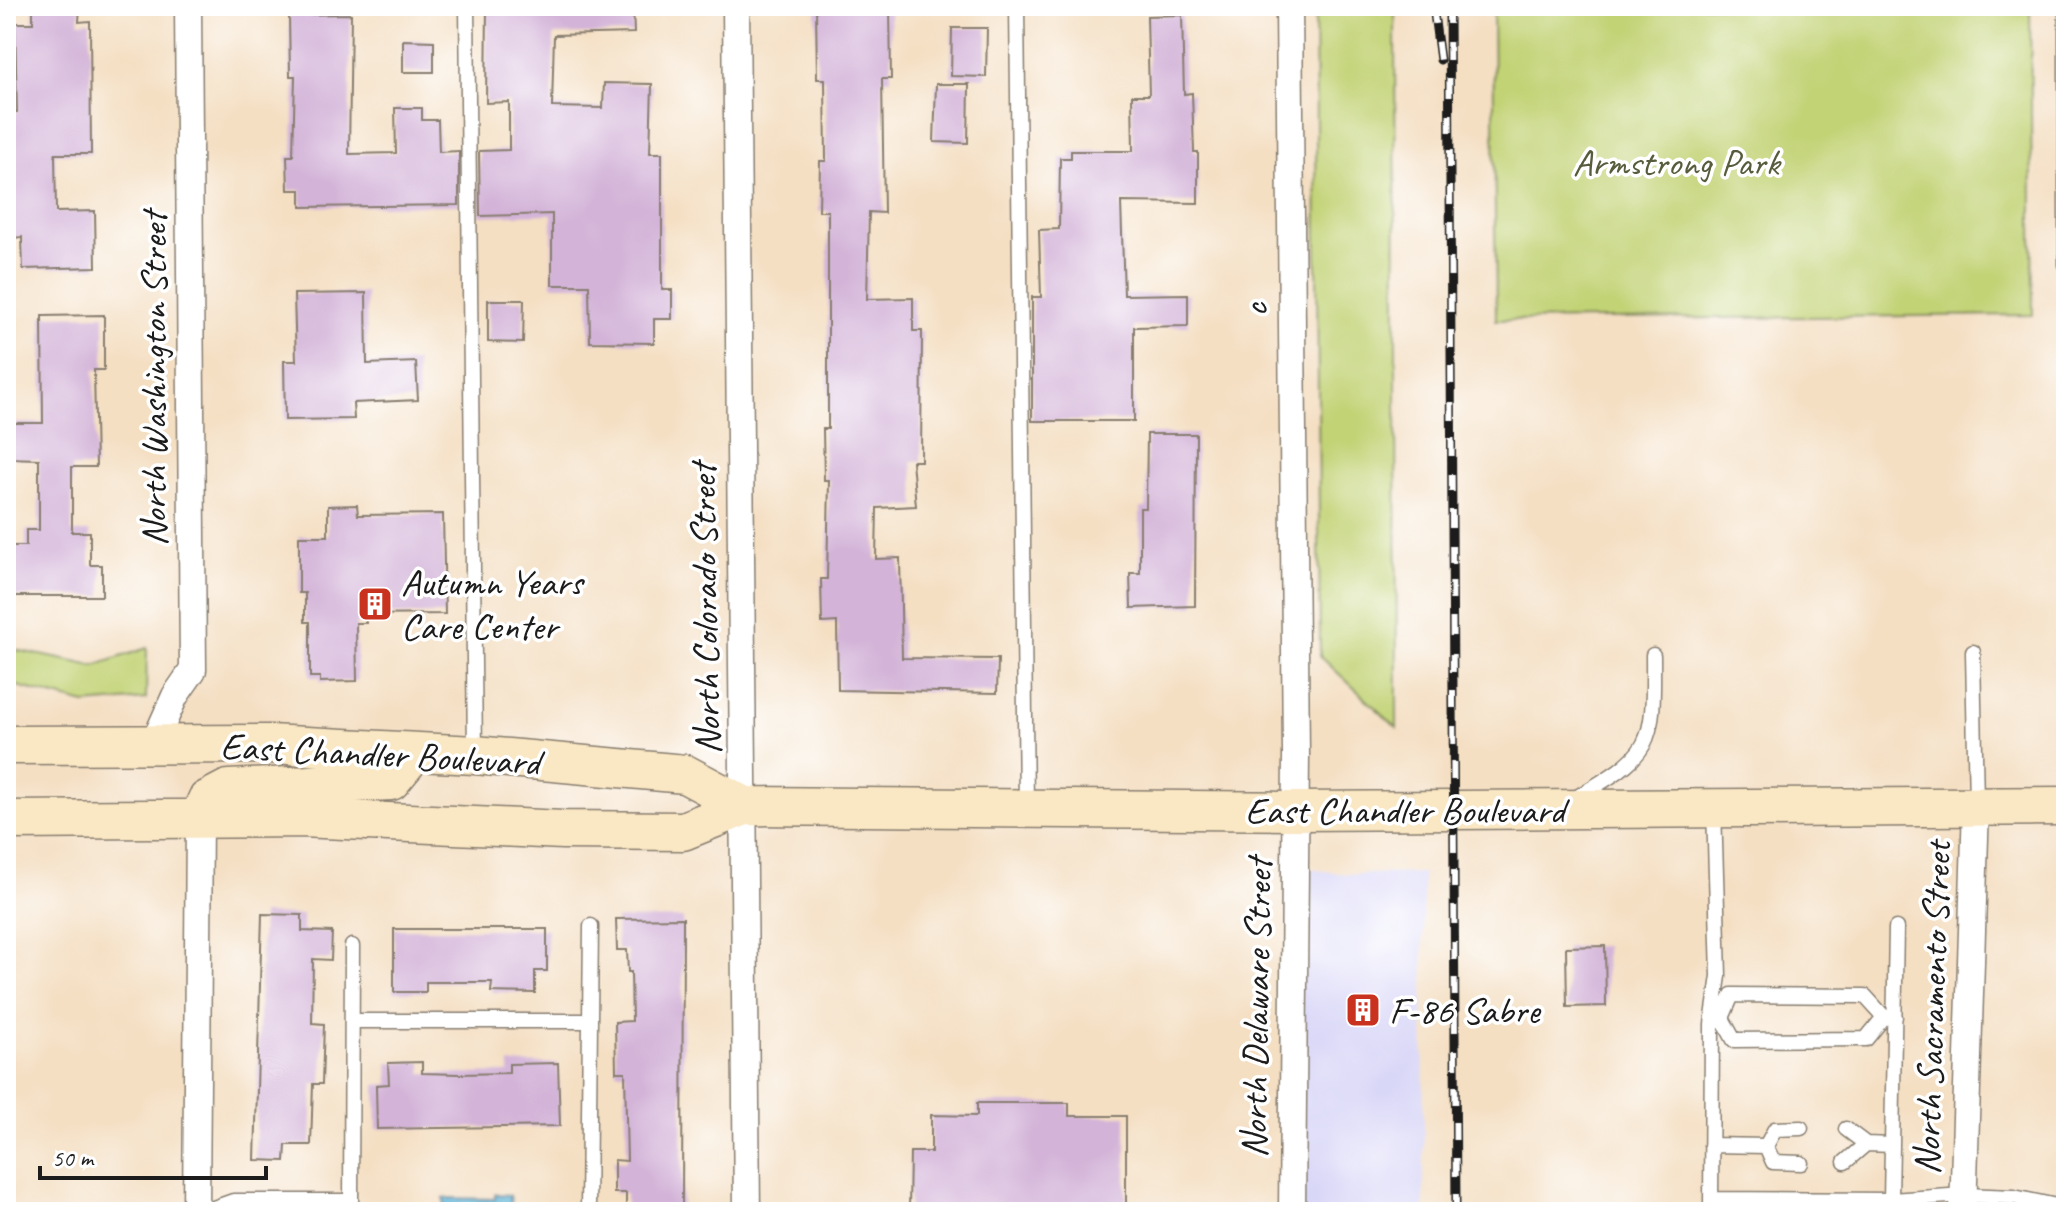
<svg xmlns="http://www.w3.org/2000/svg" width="2072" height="1218" font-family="Caveat,sans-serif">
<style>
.built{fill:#d9d7f7}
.green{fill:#c2d376;stroke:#6f7849;stroke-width:2}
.water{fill:#57b0d5;stroke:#3a6678;stroke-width:2}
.building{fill:#d3b3d8}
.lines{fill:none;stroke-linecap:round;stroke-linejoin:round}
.service-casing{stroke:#887e70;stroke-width:17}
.minor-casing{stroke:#887e70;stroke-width:29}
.secondary-casing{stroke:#887e70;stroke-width:41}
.service{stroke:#fff;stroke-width:14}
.minor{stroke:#fff;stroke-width:26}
.secondary{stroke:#fae7c3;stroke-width:38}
.rail-casing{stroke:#1c1c1c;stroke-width:9}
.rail{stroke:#fff;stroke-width:6;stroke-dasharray:18;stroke-linecap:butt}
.labels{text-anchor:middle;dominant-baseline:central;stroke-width:7;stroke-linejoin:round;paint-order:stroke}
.park-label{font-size:38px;fill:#565c3c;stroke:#fff}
.street-label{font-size:38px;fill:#1c1c1c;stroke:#fff}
.poi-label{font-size:38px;fill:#1c1c1c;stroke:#fff;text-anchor:start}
</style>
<rect width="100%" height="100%" fill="#fff"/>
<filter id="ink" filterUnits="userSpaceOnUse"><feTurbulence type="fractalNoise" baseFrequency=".0125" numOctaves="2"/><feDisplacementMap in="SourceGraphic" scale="16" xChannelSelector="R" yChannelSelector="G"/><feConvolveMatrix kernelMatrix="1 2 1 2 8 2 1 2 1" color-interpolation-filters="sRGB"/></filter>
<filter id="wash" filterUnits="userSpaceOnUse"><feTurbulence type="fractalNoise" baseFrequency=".006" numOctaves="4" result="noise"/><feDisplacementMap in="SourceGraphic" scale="32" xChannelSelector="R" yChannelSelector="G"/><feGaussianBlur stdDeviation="1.8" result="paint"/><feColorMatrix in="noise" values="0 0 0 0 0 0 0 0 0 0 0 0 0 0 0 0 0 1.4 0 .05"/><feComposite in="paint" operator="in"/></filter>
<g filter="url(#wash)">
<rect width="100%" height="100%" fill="#f4dfc3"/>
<path class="built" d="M 1296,867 L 1346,874 L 1423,873 L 1424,1212 L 1292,1212 Z"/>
<path class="green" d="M 1315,6 L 1395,6 L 1397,728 L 1320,656 Z
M 1493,6 L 2030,6 L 2033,315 L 1496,320 Z
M 6,648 L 94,666 L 147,648 L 146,699 L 85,704 L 6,683 Z"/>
<path class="water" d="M 495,1194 L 510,1195 L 512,1211 L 445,1212 L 444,1198 L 495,1199 Z"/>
<g id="blocks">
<path class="building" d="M 33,6 L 80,6 L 79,22 L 90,21 L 91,154 L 55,154 L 56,212 L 95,211 L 96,267 L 23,269 L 22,237 L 12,238 L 12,112 L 17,112 L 15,23 L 33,23 Z
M 487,6 L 633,6 L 634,33 L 554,35 L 552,107 L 603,108 L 604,83 L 652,84 L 650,153 L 662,153 L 662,290 L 672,290 L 672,319 L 654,319 L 654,343 L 590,342 L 589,285 L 552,285 L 552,214 L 480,216 L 479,151 L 509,150 L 509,102 L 486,103 Z
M 816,6 L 890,6 L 891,79 L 882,79 L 884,213 L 869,212 L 867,299 L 913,298 L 913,331 L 922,331 L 921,461 L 912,461 L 916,506 L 877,508 L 876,559 L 900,558 L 902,658 L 998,659 L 997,693 L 838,690 L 837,622 L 822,623 L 821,579 L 827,579 L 829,480 L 824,480 L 823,429 L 828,429 L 828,211 L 819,211 L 820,161 L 826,161 L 825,79 L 817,79 Z
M 351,14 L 349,154 L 396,153 L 395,108 L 422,108 L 422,120 L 438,120 L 439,152 L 459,151 L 459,205 L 301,207 L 301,190 L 288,190 L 287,156 L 293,156 L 295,76 L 290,76 L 289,15 Z
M 1182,15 L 1184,94 L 1192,93 L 1194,152 L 1198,152 L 1198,203 L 1121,202 L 1124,295 L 1188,294 L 1188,326 L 1134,327 L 1134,421 L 1032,421 L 1032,297 L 1041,297 L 1039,230 L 1059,229 L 1060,158 L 1071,158 L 1071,151 L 1133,151 L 1132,95 L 1149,95 L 1147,16 Z
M 952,28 L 987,28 L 986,77 L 951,76 Z
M 403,40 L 434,41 L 434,72 L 403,72 Z
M 936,84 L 969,84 L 968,143 L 934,142 Z
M 366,293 L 367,364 L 416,362 L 418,400 L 353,403 L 354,419 L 285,420 L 284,361 L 296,361 L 294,294 Z
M 488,300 L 524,300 L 523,343 L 488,342 Z
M 104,315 L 104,370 L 94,370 L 96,467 L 72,467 L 72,532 L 90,532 L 90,565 L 102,565 L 102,596 L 6,596 L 6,546 L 26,546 L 26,530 L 39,530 L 39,459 L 6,458 L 6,423 L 43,423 L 42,316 Z
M 1147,434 L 1196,434 L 1195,606 L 1131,608 L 1130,573 L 1140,573 L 1140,508 L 1146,508 Z
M 357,505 L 358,515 L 443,514 L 445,614 L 365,615 L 366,623 L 356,623 L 357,681 L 320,682 L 320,677 L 310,677 L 310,622 L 305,622 L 305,593 L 299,593 L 299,536 L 328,536 L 328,506 Z
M 262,914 L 302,915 L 302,931 L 332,932 L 331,960 L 313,959 L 312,1023 L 324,1024 L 322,1084 L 313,1084 L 311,1145 L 286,1145 L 285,1161 L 255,1160 Z
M 683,918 L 682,1212 L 626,1212 L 626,1193 L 614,1193 L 614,1160 L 627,1161 L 625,1072 L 616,1072 L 615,1022 L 632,1021 L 631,972 L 628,972 L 627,950 L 617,950 L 616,919 Z
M 394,929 L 547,929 L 547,971 L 535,971 L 535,993 L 491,992 L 492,982 L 426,982 L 426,992 L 394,992 Z
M 1605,946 L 1606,1006 L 1567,1007 L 1566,947 Z
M 422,1062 L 422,1073 L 459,1074 L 509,1073 L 509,1064 L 558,1063 L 560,1126 L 377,1129 L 376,1085 L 389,1084 L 388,1063 Z
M 977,1103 L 1069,1103 L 1069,1116 L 1126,1116 L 1126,1212 L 909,1212 L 910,1152 L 931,1152 L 931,1115 L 977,1116 Z"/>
</g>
</g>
<g filter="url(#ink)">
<use href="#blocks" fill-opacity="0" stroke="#887e70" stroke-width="2"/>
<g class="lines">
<defs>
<path id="service" d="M 467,6 L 475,754
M 1017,6 L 1026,805
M 2066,6 L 2066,265
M 1973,652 L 1976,804
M 1572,800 C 1653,752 1654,749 1653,655
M 1884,1017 L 1866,1039 L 1734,1040 L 1722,1018 L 1732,995 L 1865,996 L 1884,1017 L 1895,1017
M 352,1021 L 590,1021
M 1846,1129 L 1866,1144 L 1892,1145
M 1711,1145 L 1766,1146
M 1766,1146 L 1775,1129 L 1801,1128
M 1766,1146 L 1773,1162 L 1801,1163
M 1845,1162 L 1866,1144
M 1711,1199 L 1891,1200 L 1964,1195 L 2014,1197 L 2066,1208
M 1891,1200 L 1896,928
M 1711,1208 L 1712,1024 L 1719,976 L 1714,808
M 202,1212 L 233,1201 L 351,1201
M 351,1212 L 352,946
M 588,1212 L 591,926"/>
<path id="minor" d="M 736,6 L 747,1212
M 1289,6 L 1296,754 L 1292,1212
M 154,743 L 175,696 L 193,670 L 188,6
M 196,1212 L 199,818
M 1963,1212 L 1976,806"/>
<path id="secondary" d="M 6,745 L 269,744 L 475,755 L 685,774 L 745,806
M 199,818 L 207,800 L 228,789 L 391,781 L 415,752
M 6,820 L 301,818 L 563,830 L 683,831 L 745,806 L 1296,811 L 2066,806"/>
</defs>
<use href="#service" class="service-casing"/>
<use href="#minor" class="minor-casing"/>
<use href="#secondary" class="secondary-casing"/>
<use href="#service" class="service"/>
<use href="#minor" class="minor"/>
<use href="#secondary" class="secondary"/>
<defs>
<path id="rail" d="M 1433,6 L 1440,60
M 1449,6 L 1456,1212"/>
</defs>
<use href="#rail" class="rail-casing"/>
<use href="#rail" class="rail"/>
</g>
</g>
<defs>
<symbol id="building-square" viewBox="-11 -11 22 22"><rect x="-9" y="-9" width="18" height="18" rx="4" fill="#c8321e" stroke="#fff"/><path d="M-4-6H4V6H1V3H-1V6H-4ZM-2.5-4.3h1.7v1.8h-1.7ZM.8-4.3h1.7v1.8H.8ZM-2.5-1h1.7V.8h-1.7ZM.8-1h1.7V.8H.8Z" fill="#fff"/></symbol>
</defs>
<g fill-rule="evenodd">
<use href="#building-square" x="355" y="584" width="40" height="40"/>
<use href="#building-square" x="1343" y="990" width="40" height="40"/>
</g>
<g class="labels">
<g class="park-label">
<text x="1676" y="162">Armstrong Park</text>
</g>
<g class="street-label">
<text transform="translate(1254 310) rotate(-90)">c</text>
<text transform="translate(153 379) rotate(-90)">North Washington Street</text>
<text transform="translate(705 609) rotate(-91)">North Colorado Street</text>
<text transform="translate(380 754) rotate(3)">East Chandler Boulevard</text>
<text x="1405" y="810">East Chandler Boulevard</text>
<text transform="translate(1256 1008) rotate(-89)">North Delaware Street</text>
<text transform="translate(1932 1008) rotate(-88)">North Sacramento Street</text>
</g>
<g class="poi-label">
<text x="401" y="582">Autumn Years<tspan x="401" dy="44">Care Center</tspan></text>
<text x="1389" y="1010">F-86 Sabre</text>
</g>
</g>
<rect width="2072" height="1218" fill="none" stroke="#fff" stroke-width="32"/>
<path d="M40 1166v12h226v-12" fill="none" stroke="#1c1c1c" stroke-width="4"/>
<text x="52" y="1166" font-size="24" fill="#1c1c1c" stroke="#ffffff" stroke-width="6" paint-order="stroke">50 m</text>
</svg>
